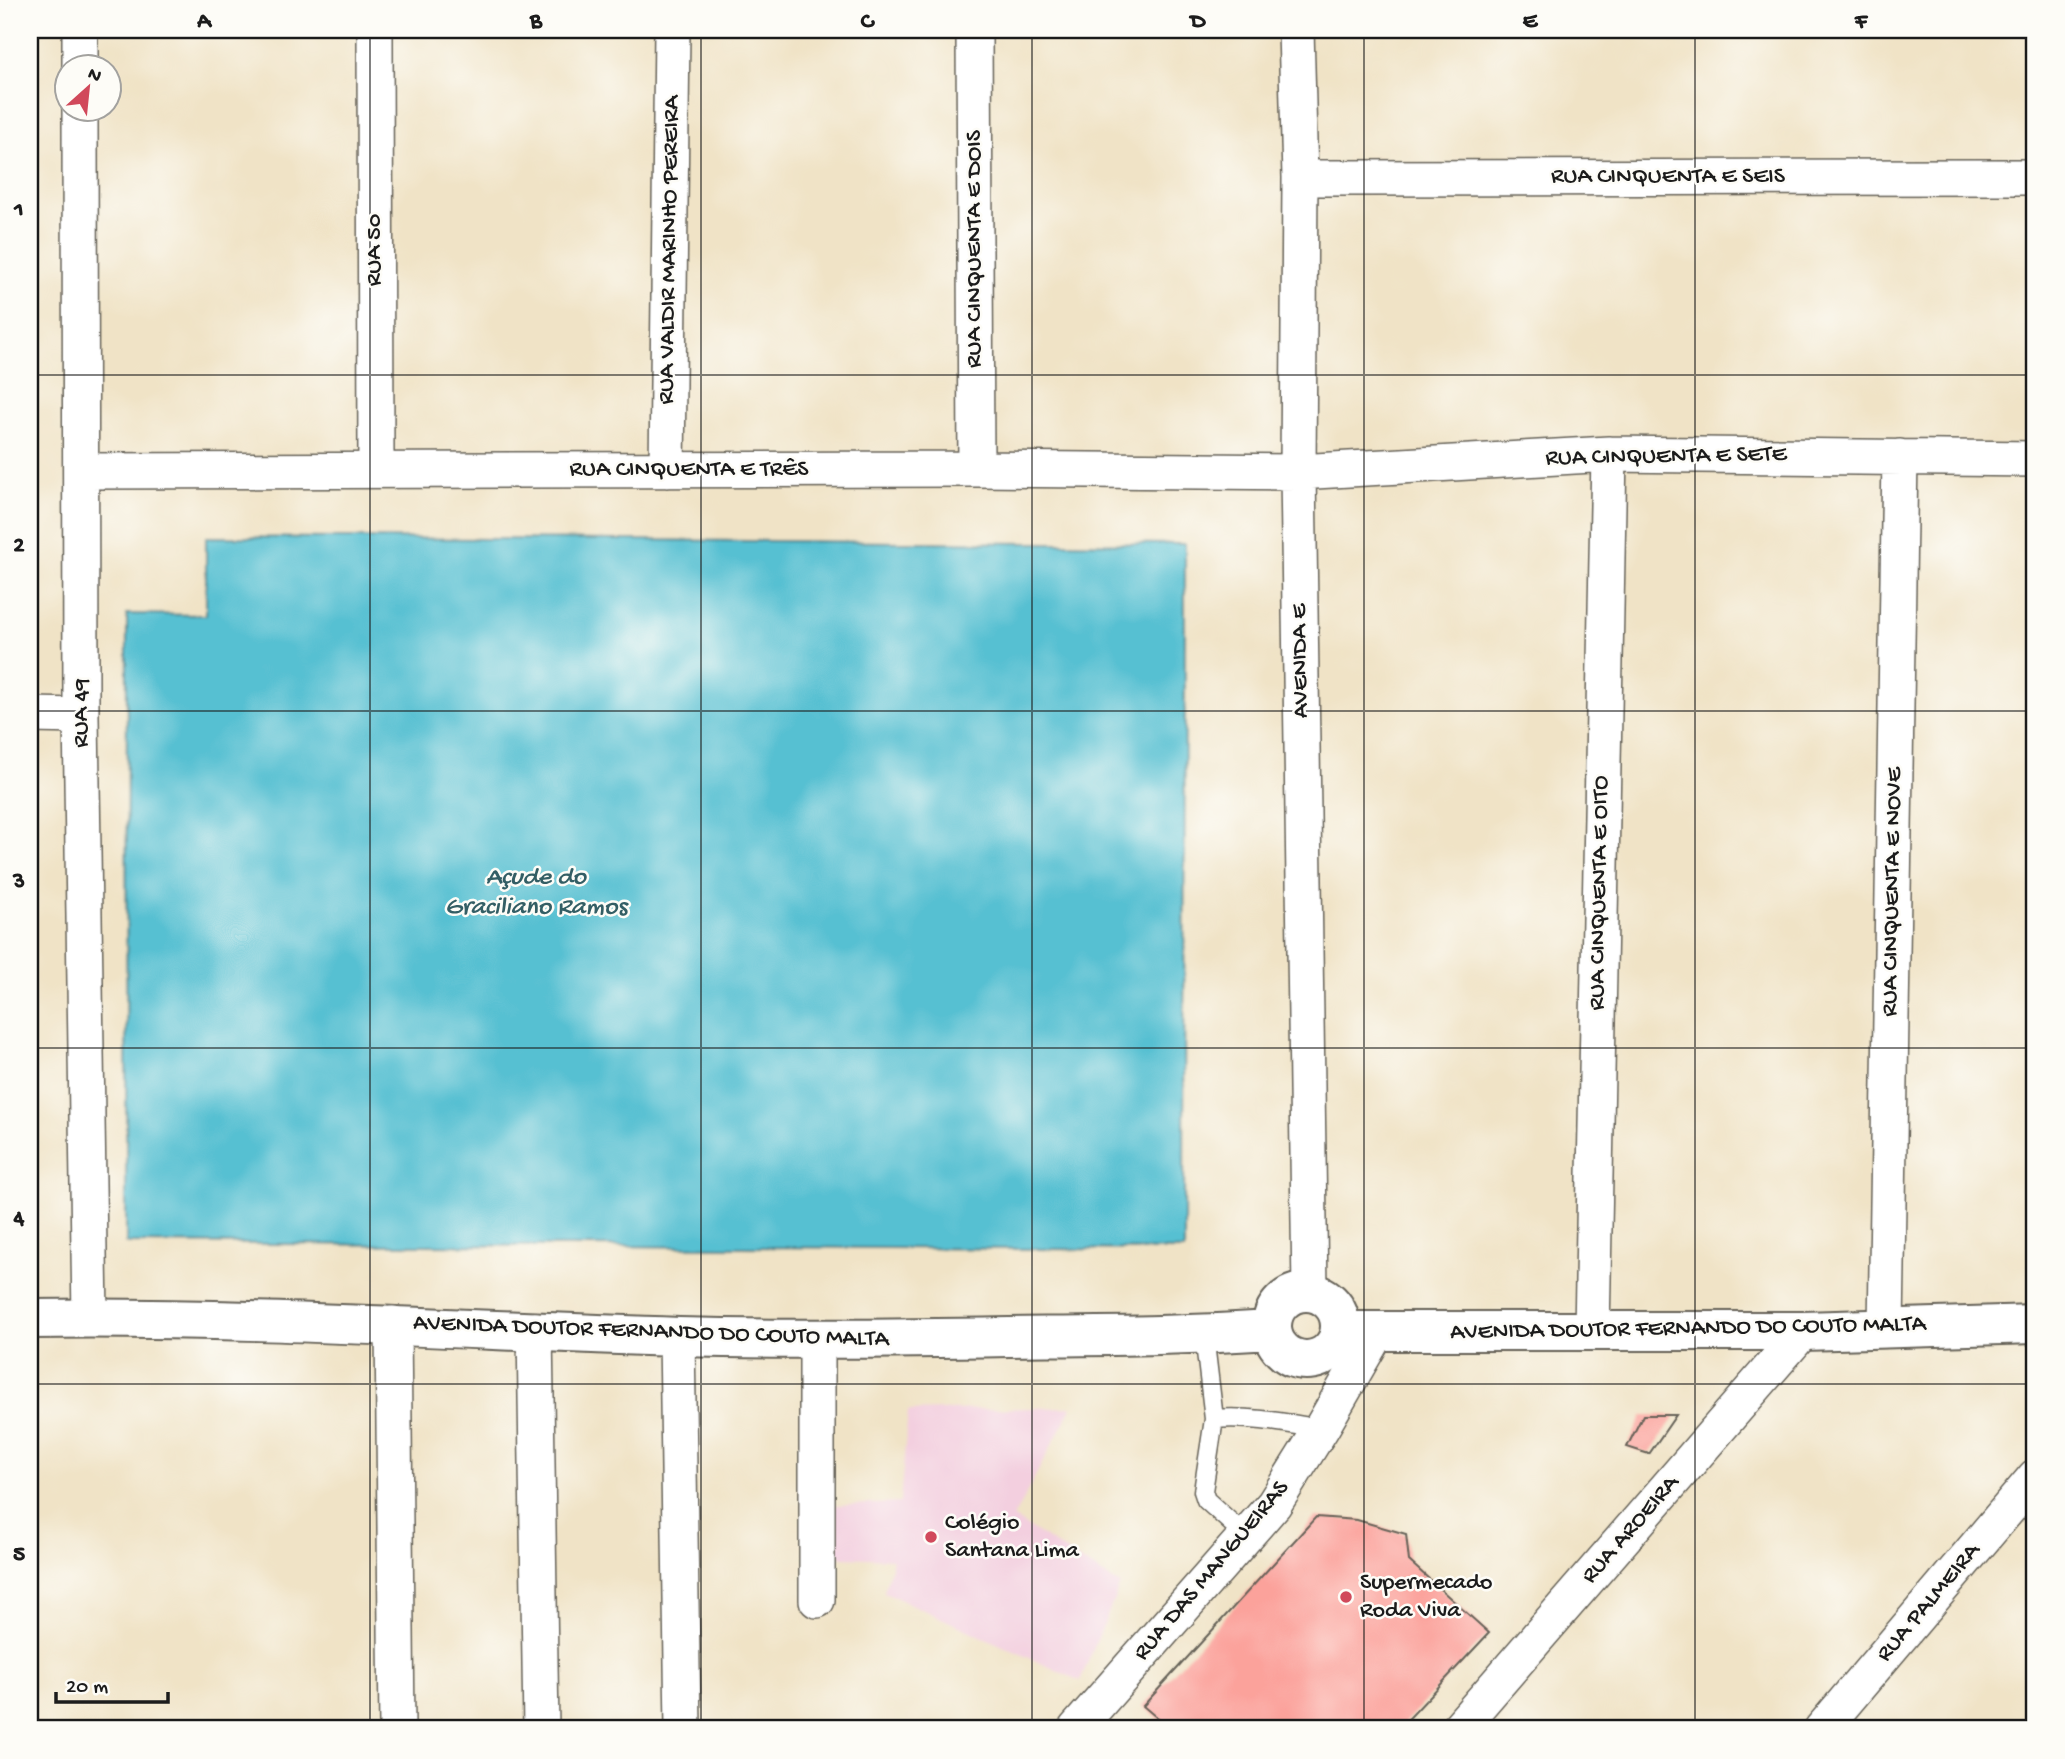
<svg xmlns="http://www.w3.org/2000/svg" width="2065" height="1759" font-family="'Gochi Hand',sans-serif">
<style>
.built{fill:#f3cfdf}
.water{fill:#56c0d2;stroke:#396e77;stroke-width:2}
.building{fill:#fba29b}
.lines{fill:none;stroke-linecap:round;stroke-linejoin:round}
.service-casing{stroke:#666258;stroke-width:21}
.minor-casing{stroke:#666258;stroke-width:38}
.tertiary-casing{stroke:#666258;stroke-width:42}
.service{stroke:#fff;stroke-width:18}
.minor{stroke:#fff;stroke-width:35}
.tertiary{stroke:#fff;stroke-width:38}
.grid{fill:none;stroke:#1c1c1c;stroke-width:2;stroke-opacity:0.55}
.poi-dot{fill:#d1495b;stroke:#fdfcf7;stroke-width:2.5}
.labels{text-anchor:middle;dominant-baseline:central;stroke-width:5;stroke-linejoin:round;paint-order:stroke}
.street-label{font-size:24px;fill:#1c1c1c;stroke:#fdfcf7}
.poi-label{font-size:24px;fill:#1c1c1c;stroke:#fdfcf7;text-anchor:start}
.water-label{font-size:26px;font-style:italic;fill:#335e65;stroke:#fdfcf7}
.neatline{fill:none;stroke:#1c1c1c;stroke-width:2.5}
.grid-label{font-size:23px;text-anchor:middle;font-weight:bold;fill:#1c1c1c}
</style>
<rect width="100%" height="100%" fill="#fdfcf7"/>
<filter id="ink" filterUnits="userSpaceOnUse"><feTurbulence type="fractalNoise" baseFrequency=".0143" numOctaves="2"/><feDisplacementMap in="SourceGraphic" scale="14" xChannelSelector="R" yChannelSelector="G"/><feConvolveMatrix kernelMatrix="1 2 1 2 8 2 1 2 1" color-interpolation-filters="sRGB"/></filter>
<filter id="wash" filterUnits="userSpaceOnUse"><feTurbulence type="fractalNoise" baseFrequency=".00686" numOctaves="4" result="noise"/><feDisplacementMap in="SourceGraphic" scale="28" xChannelSelector="R" yChannelSelector="G"/><feGaussianBlur stdDeviation="1.57" result="paint"/><feColorMatrix in="noise" values="0 0 0 0 0 0 0 0 0 0 0 0 0 0 0 0 0 1.4 0 .05"/><feComposite in="paint" operator="in"/></filter>
<g filter="url(#wash)">
<rect width="100%" height="100%" fill="#f0e3c6"/>
<path class="built" d="M 1072,1407 L 1013,1518 L 1120,1585 L 1080,1681 L 884,1592 L 893,1559 L 819,1556 L 817,1506 L 900,1503 L 908,1411 Z"/>
<path class="water" d="M 206,537 L 1185,544 L 1184,1250 L 126,1243 L 127,614 L 206,615 Z"/>
<g id="blocks">
<path class="building" d="M 1643,1415 L 1676,1415 L 1649,1454 L 1627,1447 Z
M 1316,1517 L 1357,1520 L 1406,1534 L 1409,1561 L 1489,1633 L 1399,1729 L 1170,1729 L 1143,1706 Z"/>
</g>
</g>
<g filter="url(#ink)">
<use href="#blocks" fill-opacity="0" stroke="#666258" stroke-width="2"/>
<g class="lines">
<defs>
<path id="service" d="M 1204,1335 L 1214,1419
M 1246,1536 L 1206,1500 L 1203,1491 L 1214,1419 C 1251,1416 1285,1423 1321,1429"/>
<path id="minor" d="M 80,30 L 80,66
M 375,30 L 376,470
M 974,30 L 976,469
M 1296,30 L 1300,178 L 1298,472 L 1310,1291
M 80,108 L 81,716 L 90,1318
M 1300,178 L 2035,177
M 667,470 L 672,30
M 81,471 L 976,469 L 1298,472 L 1609,454 L 2035,459
M 30,715 L 81,716
M 393,1324 L 397,1729
M 1886,1328 L 1900,457
M 535,1330 L 541,1729
M 1592,1331 L 1609,454
M 677,1337 L 683,1729
M 817,1340 L 817,1600
M 1076,1729 L 1274,1504 L 1321,1429 L 1377,1332
M 1458,1729 L 1803,1331
M 1822,1729 L 2035,1477"/>
<path id="tertiary" d="M1272 1326a34 34 0 1 1 68 0a34 34 0 1 1-68 0Z
M 30,1319 C 246,1316 462,1330 679,1337 C 789,1340 899,1339 1009,1337 C 1097,1336 1184,1336 1271,1330
M 1341,1331 L 1803,1331 L 2035,1324"/>
</defs>
<use href="#service" class="service-casing"/>
<use href="#minor" class="minor-casing"/>
<use href="#tertiary" class="tertiary-casing"/>
<use href="#service" class="service"/>
<use href="#minor" class="minor"/>
<use href="#tertiary" class="tertiary"/>
</g>
</g>
<path class="grid" d="M 370,30 L 370,1729M 701,30 L 701,1729M 1032,30 L 1032,1729M 1364,30 L 1364,1729M 1695,30 L 1695,1729M 30,375 L 2035,375M 30,711 L 2035,711M 30,1048 L 2035,1048M 30,1384 L 2035,1384"/>
<g class="poi-dot">
<circle cx="931" cy="1537" r="7"/>
<circle cx="1346" cy="1597" r="7"/>
</g>
<g class="labels">
<g class="street-label">
<text x="1668" y="177">RUA CINQUENTA E SEIS</text>
<text transform="translate(975 249) rotate(-90)">RUA CINQUENTA E DOIS</text>
<text transform="translate(375 250) rotate(-90)">RUA 50</text>
<text transform="translate(670 250) rotate(-89)">RUA VALDIR MARINHO PEREIRA</text>
<text transform="translate(1666 457) rotate(-1)">RUA CINQUENTA E SETE</text>
<text x="689" y="470">RUA CINQUENTA E TRÊS</text>
<text transform="translate(1301 661) rotate(-91)">AVENIDA E</text>
<text transform="translate(82 713) rotate(-90)">RUA 49</text>
<text transform="translate(1893 892) rotate(-89)">RUA CINQUENTA E NOVE</text>
<text transform="translate(1600 893) rotate(-89)">RUA CINQUENTA E OITO</text>
<text transform="translate(1688 1329) rotate(-1)">AVENIDA DOUTOR FERNANDO DO COUTO MALTA</text>
<text transform="translate(651 1332) rotate(2)">AVENIDA DOUTOR FERNANDO DO COUTO MALTA</text>
<text transform="translate(1631 1530) rotate(-49)">RUA AROEIRA</text>
<text transform="translate(1212 1571) rotate(-50)">RUA DAS MANGUEIRAS</text>
<text transform="translate(1929 1603) rotate(-50)">RUA PALMEIRA</text>
</g>
<g class="poi-label">
<text x="945" y="1523">Colégio<tspan x="945" dy="28">Santana Lima</tspan></text>
<text x="1360" y="1583">Supermecado<tspan x="1360" dy="28">Roda Viva</tspan></text>
</g>
<g class="water-label">
<text x="536" y="878">Açude do<tspan x="536" dy="30">Graciliano Ramos</tspan></text>
</g>
</g>
<rect width="2065" height="1759" fill="none" stroke="#fdfcf7" stroke-width="77"/>
<g transform="translate(88 88) rotate(27)"><circle r="33" fill="#fdfcf7" stroke="#a3a29f" stroke-width="2"/>
<path d="M0-5L12 26L0 18L-12 26Z" fill="#d1495b"/>
<text y="-10" font-size="19" font-weight="bold" text-anchor="middle" fill="#1c1c1c">N</text>
</g>
<path d="M56 1692v10h112v-10" fill="none" stroke="#1c1c1c" stroke-width="3.5"/>
<text x="66" y="1692" font-size="21" fill="#1c1c1c" stroke="#fdfcf7" stroke-width="5" paint-order="stroke">20 m</text>
<rect x="38" y="38" width="1988" height="1682" class="neatline"/>
<g class="grid-label">
<text x="204" y="27">A</text>
<text x="536" y="27">B</text>
<text x="867" y="27">C</text>
<text x="1198" y="27">D</text>
<text x="1530" y="27">E</text>
<text x="1861" y="27">F</text>
<text x="19" y="215">1</text>
<text x="19" y="551">2</text>
<text x="19" y="887">3</text>
<text x="19" y="1224">4</text>
<text x="19" y="1560">5</text>
</g>
</svg>
